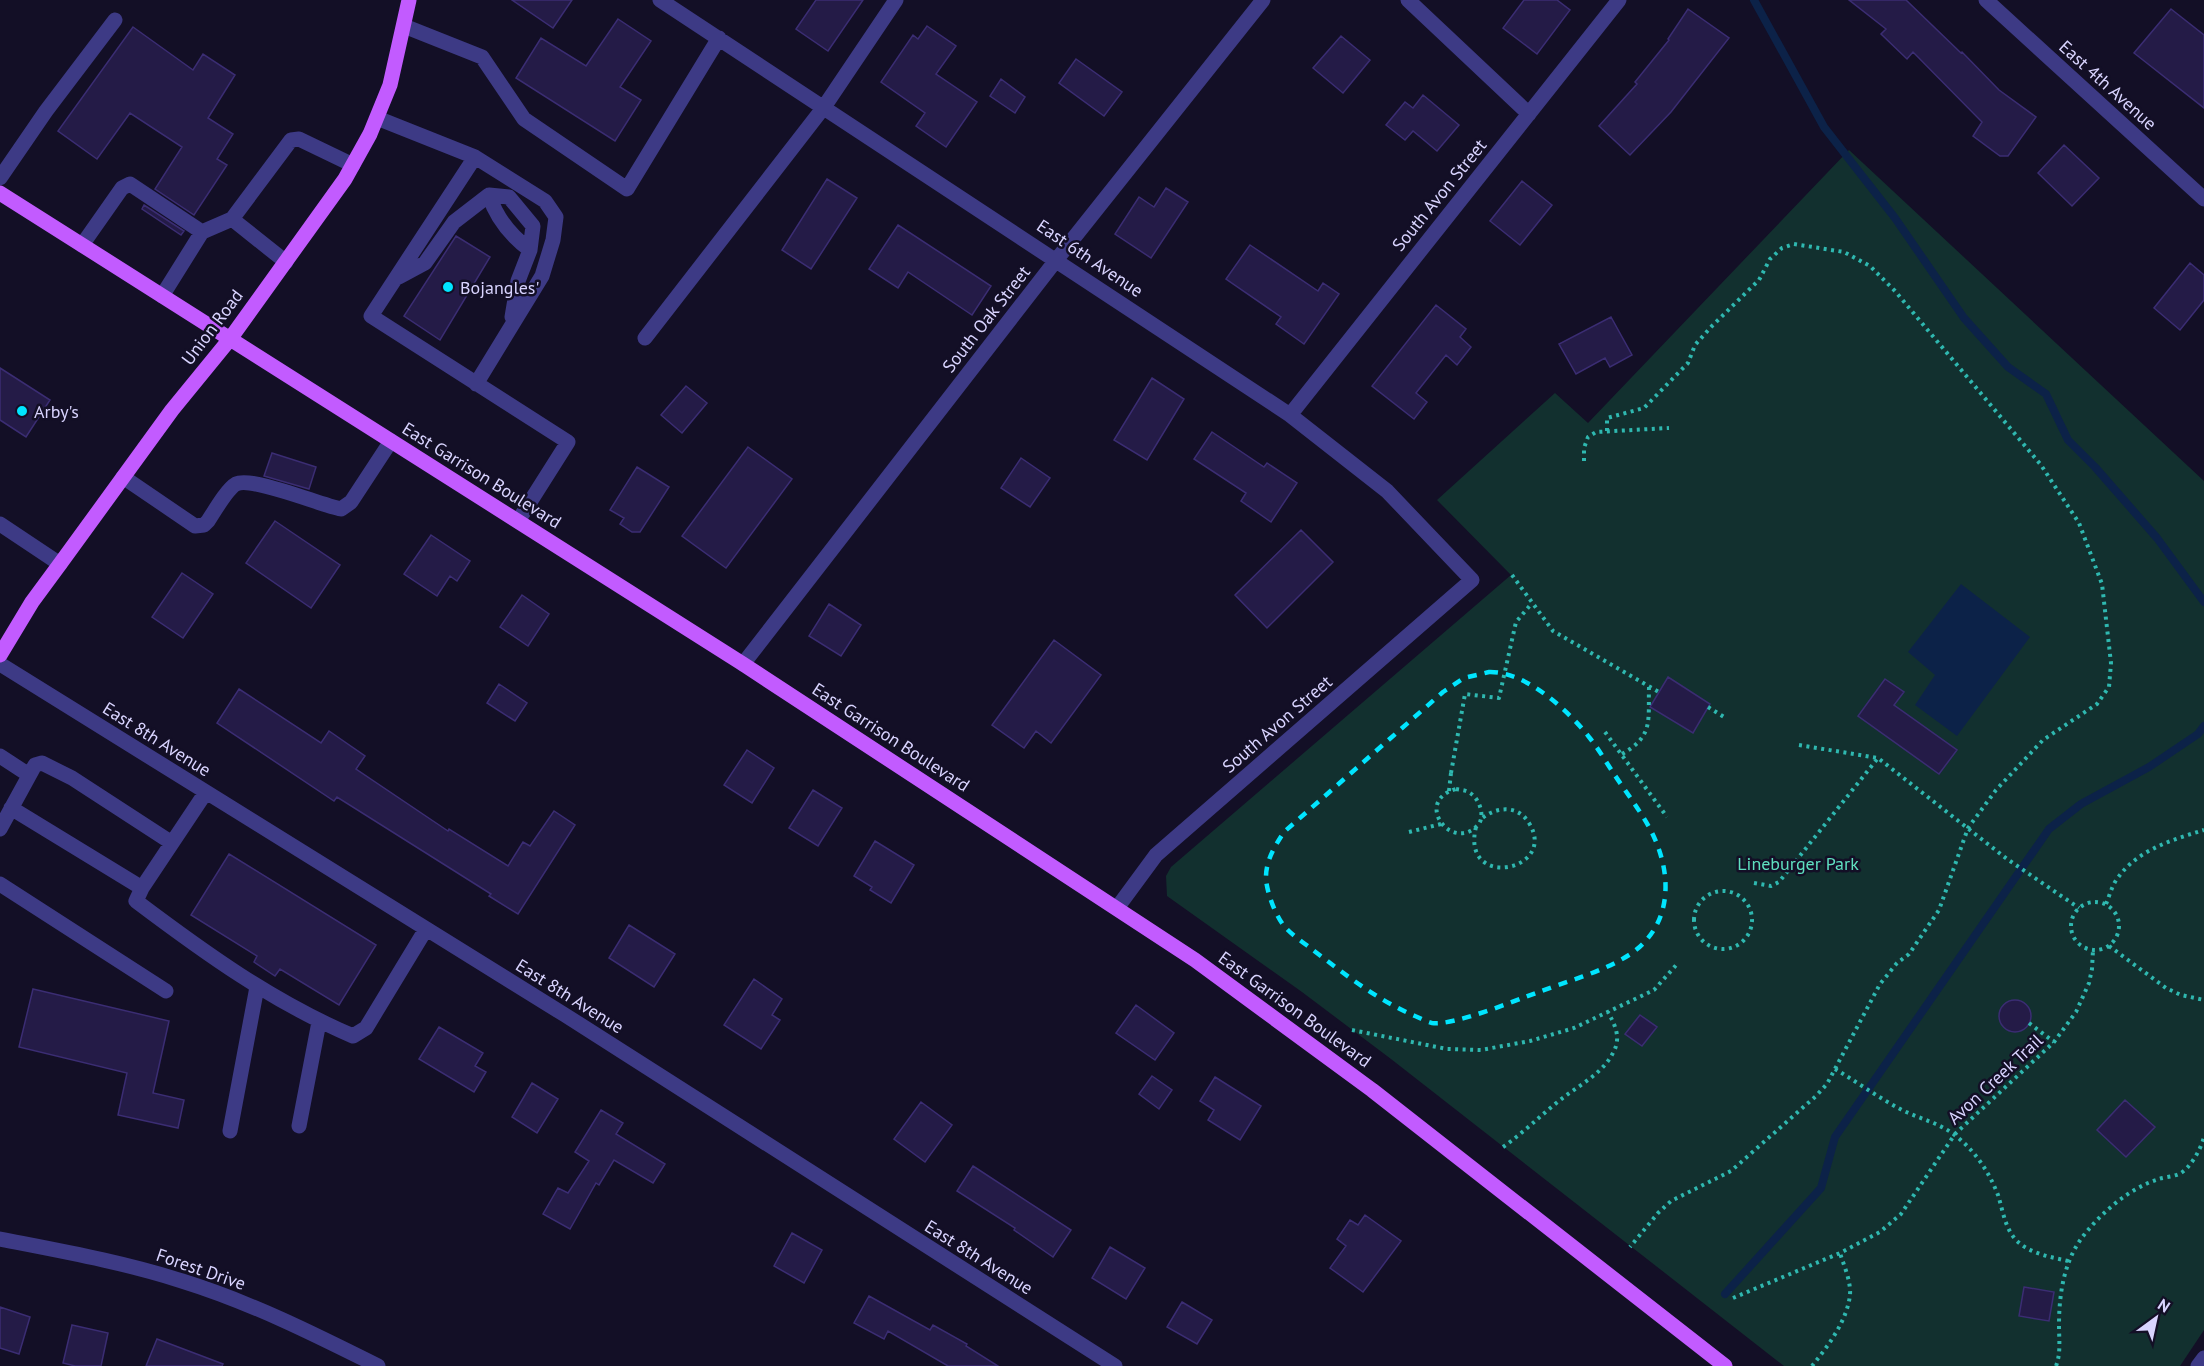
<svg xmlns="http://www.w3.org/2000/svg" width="2204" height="1366" font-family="'PT Sans',sans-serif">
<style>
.green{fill:#12302f}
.water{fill:#0c2248}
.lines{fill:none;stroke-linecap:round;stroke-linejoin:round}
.stream{stroke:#0c2248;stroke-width:8}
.building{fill:#241b47;stroke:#3b2d73;stroke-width:1.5}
.path{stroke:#2fb8b0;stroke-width:4;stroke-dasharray:3 4.5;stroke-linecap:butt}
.minor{stroke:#3d3a85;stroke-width:15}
.major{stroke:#c25bff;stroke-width:15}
.rail{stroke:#00e5ff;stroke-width:4.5;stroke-dasharray:9 8;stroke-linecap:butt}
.path-bridge{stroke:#2fb8b0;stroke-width:4;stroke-dasharray:3 4.5;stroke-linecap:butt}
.poi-dot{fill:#00e5ff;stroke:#130f26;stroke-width:2}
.labels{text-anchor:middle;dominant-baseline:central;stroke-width:5;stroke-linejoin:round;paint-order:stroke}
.street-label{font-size:18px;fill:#d9d4ff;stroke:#130f26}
.poi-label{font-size:18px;fill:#d9d4ff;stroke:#130f26;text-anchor:start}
.park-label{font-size:18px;fill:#5fe0c0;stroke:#130f26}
</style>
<rect width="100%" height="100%" fill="#130f26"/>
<path class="green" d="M 1849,150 L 2204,481 L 2204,1330 L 2180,1366 L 1784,1366 L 1391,1059 L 1302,992 L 1167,896 L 1166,876 L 1171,867 L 1511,575 L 1437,500 L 1555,393 L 1588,423 Z"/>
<path class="water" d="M 1961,584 L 2030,637 L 1957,736 L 1915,705 L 1935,675 L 1908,652 Z"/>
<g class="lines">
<path class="stream" d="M 1754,0 L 1824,127 L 1895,218 L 1964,318 L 2008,367 L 2046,394 L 2068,440 L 2095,467 L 2157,538 L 2204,602
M 1725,1294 L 1821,1188 L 1835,1137 L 2049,829 L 2081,804 L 2149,767 L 2198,734 L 2204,726"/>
</g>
<path class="building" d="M 512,0 L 572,0 L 553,28 Z
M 816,0 L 863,0 L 828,51 L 796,29 Z
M 1524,0 L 1557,0 L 1570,10 L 1537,54 L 1503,28 Z
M 1849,0 L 1906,0 L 1961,53 L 1962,52 L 1999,90 L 2036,117 L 2008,156 L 2000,156 L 1973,136 L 1982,122 L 1913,52 L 1907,59 L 1881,34 L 1886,29 Z
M 1688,9 L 1729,38 L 1671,112 L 1630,155 L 1599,126 L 1637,84 L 1635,82 L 1669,40 L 1668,39 Z
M 2171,9 L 2204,35 L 2204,108 L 2134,53 Z
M 618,19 L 651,41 L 620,87 L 641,100 L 615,141 L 516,78 L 541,38 L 586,66 Z
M 927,26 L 956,46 L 936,74 L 977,102 L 946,147 L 916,126 L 925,113 L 881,82 L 913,35 L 918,39 Z
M 133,27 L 193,70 L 203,54 L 235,75 L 208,118 L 233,134 L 217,159 L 227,165 L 194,215 L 155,189 L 182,147 L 130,113 L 97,159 L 58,131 Z
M 1341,36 L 1370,60 L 1343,93 L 1313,68 Z
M 1076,59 L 1122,92 L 1104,116 L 1059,83 Z
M 1001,79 L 1025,97 L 1015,113 L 990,96 Z
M 1423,95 L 1459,125 L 1437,151 L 1413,131 L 1405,140 L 1386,125 L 1405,102 L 1413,108 Z
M 2064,145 L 2099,178 L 2072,206 L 2038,173 Z
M 827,179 L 857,198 L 811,269 L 782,250 Z
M 1522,181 L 1552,205 L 1520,245 L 1490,221 Z
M 1166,188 L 1188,202 L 1151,258 L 1115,234 L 1139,197 L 1154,207 Z
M 144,205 L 184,231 L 181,235 L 142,209 Z
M 898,225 L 991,286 L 972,315 L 908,272 L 898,288 L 869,269 Z
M 456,236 L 490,257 L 440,340 L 404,316 Z
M 1250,245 L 1318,291 L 1323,283 L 1339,294 L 1304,344 L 1276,324 L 1281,317 L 1226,279 Z
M 2190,263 L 2204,275 L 2204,300 L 2180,330 L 2154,308 Z
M 1436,305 L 1466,329 L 1460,337 L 1471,347 L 1457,365 L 1446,355 L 1416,393 L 1427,402 L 1414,419 L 1372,386 Z
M 1611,317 L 1632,355 L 1610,367 L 1605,358 L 1576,374 L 1559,344 Z
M 0,368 L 50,400 L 26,437 L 0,420 Z
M 1152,378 L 1184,399 L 1147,460 L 1114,440 Z
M 686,386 L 707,403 L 682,433 L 661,415 Z
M 1212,432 L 1264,467 L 1267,463 L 1297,483 L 1271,522 L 1241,501 L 1246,493 L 1194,459 Z
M 748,447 L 792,479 L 726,568 L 682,536 Z
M 272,453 L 316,467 L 309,489 L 264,476 Z
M 1021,458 L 1050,478 L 1030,507 L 1001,488 Z
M 637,467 L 669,487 L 640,532 L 632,532 L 620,524 L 624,518 L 610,510 Z
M 275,521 L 340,565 L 311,608 L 246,563 Z
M 1301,530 L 1333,562 L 1267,628 L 1235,595 Z
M 431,535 L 470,561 L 457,581 L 450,576 L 437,596 L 404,574 Z
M 182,573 L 213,594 L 183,638 L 152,617 Z
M 522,595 L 549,614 L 528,646 L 500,627 Z
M 829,604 L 861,625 L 841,656 L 809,636 Z
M 1054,640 L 1101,675 L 1051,743 L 1036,731 L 1024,748 L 992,725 Z
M 1668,677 L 1710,704 L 1693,733 L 1650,707 Z
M 1885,679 L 1904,692 L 1894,705 L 1957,750 L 1939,774 L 1858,716 Z
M 499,684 L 527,703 L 515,721 L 487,703 Z
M 239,689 L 321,743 L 329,731 L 365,756 L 356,769 L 448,831 L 449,829 L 508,866 L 523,842 L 530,846 L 554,811 L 575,825 L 518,914 L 489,896 L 491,894 L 337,797 L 334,801 L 217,723 Z
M 747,750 L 774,768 L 752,803 L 724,785 Z
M 813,790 L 842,808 L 818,846 L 789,828 Z
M 875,841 L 914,865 L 891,903 L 870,890 L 872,887 L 854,876 Z
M 229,854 L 376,945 L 339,1005 L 280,969 L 275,976 L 254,962 L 257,956 L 191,915 Z
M 629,925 L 675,954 L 654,987 L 609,958 Z
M 754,979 L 782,999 L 772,1015 L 780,1020 L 761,1049 L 724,1025 Z
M 33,989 L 169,1021 L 153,1093 L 184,1100 L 178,1128 L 118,1115 L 127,1073 L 19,1047 Z
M1999 1016a16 16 0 1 1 32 0a16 16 0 1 1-32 0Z
M 1136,1005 L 1174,1033 L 1155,1060 L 1116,1033 Z
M 1640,1015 L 1657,1027 L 1642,1046 L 1625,1034 Z
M 439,1027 L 483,1053 L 475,1066 L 486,1072 L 474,1092 L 419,1059 Z
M 1152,1076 L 1172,1090 L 1159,1109 L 1139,1094 Z
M 1215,1077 L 1261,1106 L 1240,1140 L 1208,1120 L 1214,1110 L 1200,1101 Z
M 532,1083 L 558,1099 L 537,1133 L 512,1117 Z
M 2125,1100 L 2155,1127 L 2126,1157 L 2097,1130 Z
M 921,1102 L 952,1125 L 925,1162 L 894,1139 Z
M 601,1110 L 623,1123 L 616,1134 L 665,1164 L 653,1183 L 614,1160 L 599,1185 L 596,1183 L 570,1229 L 543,1214 L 558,1188 L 568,1193 L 589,1161 L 575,1152 Z
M 973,1166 L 1071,1230 L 1053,1257 L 1014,1230 L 1015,1228 L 957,1191 Z
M 1365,1215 L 1401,1241 L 1363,1292 L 1330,1268 L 1346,1246 L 1337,1239 L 1350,1220 L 1358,1225 Z
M 792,1233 L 822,1250 L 804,1283 L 774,1266 Z
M 1110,1247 L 1145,1268 L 1126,1299 L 1092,1278 Z
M 2024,1287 L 2054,1292 L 2049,1321 L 2019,1316 Z
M 869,1296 L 930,1330 L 933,1325 L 967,1344 L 966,1346 L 998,1366 L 948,1366 L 888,1331 L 884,1339 L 854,1323 Z
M 1182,1302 L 1212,1320 L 1197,1344 L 1167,1327 Z
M 0,1307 L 30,1317 L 19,1354 L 0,1348 Z
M 72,1325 L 108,1333 L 101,1366 L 75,1366 L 63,1363 Z
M 157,1339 L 223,1364 L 222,1366 L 146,1366 Z"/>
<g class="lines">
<path class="path" d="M 1607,431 L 1607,418 L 1644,408 L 1688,363 L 1695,345 L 1711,327 L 1759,280 L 1770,259 L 1782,248 L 1794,244 L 1844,252 L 1870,266 L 1895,291 L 2041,465 L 2079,523 L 2102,584 L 2111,663 L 2109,687 L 2097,704 L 2043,740 L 1996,790 L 1968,828 L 1939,910 L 1909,954 L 1897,963 L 1880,984 L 1827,1084 L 1816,1096 L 1731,1171 L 1671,1201 L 1658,1213 L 1630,1247
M 1584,461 L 1584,448 L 1588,437 L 1596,432 L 1669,428
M 1512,575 L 1553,631 L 1659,692
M 1708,707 L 1724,717
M 1605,732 L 1667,817
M 1799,745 L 1878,758 L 2007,859 L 2079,908
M 1622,754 C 1654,736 1648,720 1649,687
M 1456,789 C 1461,790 1466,790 1470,793 C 1480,799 1486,818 1477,826 C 1451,852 1413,801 1456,789 Z
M 1449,791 L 1451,773
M 1476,827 C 1460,891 1559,871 1529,823 C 1518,805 1497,806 1481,819
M 1409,832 L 1441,824
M 1754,883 L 1771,886 L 1779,882 L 1878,758
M1694 920a29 29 0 1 1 58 0a29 29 0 1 1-58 0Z
M2071 926a24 24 0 1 1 48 0a24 24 0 1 1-48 0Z
M 2106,904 C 2109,897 2111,889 2115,882 C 2134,851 2171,840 2204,830
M 2109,946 L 2166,988 L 2181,995 L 2204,1000
M 2029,1023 L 2054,1042
M 1352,1030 L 1447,1049 L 1481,1050 L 1530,1041 L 1574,1028 L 1654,990 L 1678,963
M 1835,1069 C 1857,1082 1879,1098 1902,1110 C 1920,1119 1940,1123 1956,1136 C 1976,1152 1989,1172 1998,1195 C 2003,1211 2005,1229 2017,1241 C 2031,1254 2051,1257 2068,1261
M 1503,1147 C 1523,1133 1540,1116 1560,1100 C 1579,1085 1603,1074 1614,1051 C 1621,1037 1615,1025 1608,1012
M 1733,1298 L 1840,1253 L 1880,1232 L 1901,1214 L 1955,1134 L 2054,1042 L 2076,1012 L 2089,983 L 2092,969 L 2093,950
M 1812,1366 C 1828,1346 1847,1321 1850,1295 C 1851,1281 1844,1266 1840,1253
M 2056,1366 C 2061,1353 2059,1340 2059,1325 C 2059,1294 2064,1260 2084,1235 C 2102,1212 2129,1189 2156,1180 C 2163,1177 2172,1177 2179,1174 C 2190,1169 2201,1149 2204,1137"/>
<path class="minor" d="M 660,0 L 1290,415 L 1387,491 L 1472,580 L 1156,855 L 1117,908
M 1408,0 L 1529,114
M 1986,0 L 2204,199
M 404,26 L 482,57 L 524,119 L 627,189 L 719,38
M 377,118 L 475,157 L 545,201 L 556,217 L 553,240 L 542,276 L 476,384
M 475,157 L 371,316 L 568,442 L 518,521
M 0,178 L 46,111 L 115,20
M 489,195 C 496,217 511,236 530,250
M 202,232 L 232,219
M 82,245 L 122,188 L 130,184 L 202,232 L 162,296
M 286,262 L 232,219 L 291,140 L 299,139 L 353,165
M 399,277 L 425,263 L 454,222 L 489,195 L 509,197 L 533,226 L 530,250 L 518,281 L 512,317
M 645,338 L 824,107 L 896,0
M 1290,415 L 1619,0
M 123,477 L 195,526 L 204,525 L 208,521 C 214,512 227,489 236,484 C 252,476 320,505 341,509 L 351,502 L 391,441
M 0,524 L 60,564
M 0,664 L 565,1015 L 1115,1366
M 743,664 L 1057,259 L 1263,0
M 0,756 L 29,775
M 11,808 L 142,888
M 0,829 L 35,765 L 42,763 L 72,778 L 172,843 L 206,792
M 172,843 L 142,888 L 136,901 C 205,953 273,1002 353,1036 L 366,1028 L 426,929
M 0,884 L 166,991
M 299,1126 L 319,1022
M 230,1131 L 257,987
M 0,1239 C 61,1251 123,1262 182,1281 C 250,1302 314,1334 378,1366
M 2198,1366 L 2204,1358"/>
<path class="major" d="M 0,193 L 743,664 L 1195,960 L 1372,1090 L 1725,1366
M 0,655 L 32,602 L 60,564 L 172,410 L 230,339 L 345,179 L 370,134 L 390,85 L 409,0"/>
<path class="rail" d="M 1489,672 C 1525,671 1568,710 1589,737 C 1598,748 1606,762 1614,774 C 1626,792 1639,809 1649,827 C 1672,869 1675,922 1632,953 C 1604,972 1567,981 1536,993 C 1514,1001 1453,1026 1432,1023 C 1427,1022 1420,1018 1415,1016 C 1377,1000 1346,975 1313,950 C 1304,943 1293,936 1285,927 C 1276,917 1266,891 1266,877 C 1266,860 1275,846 1284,832 L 1443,692 L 1464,678 Z"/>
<path class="path-bridge" d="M 1451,773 L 1465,694 L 1499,698 L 1516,622 L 1532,603"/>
</g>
<g class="poi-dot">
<circle cx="448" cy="287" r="6"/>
<circle cx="22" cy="411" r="6"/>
</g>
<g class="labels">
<g class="street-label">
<text transform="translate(2108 85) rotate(42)">East 4th Avenue</text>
<text transform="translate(1439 195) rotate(-51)">South Avon Street</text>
<text transform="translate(1090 258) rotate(34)">East 6th Avenue</text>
<text transform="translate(986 319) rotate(-52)">South Oak Street</text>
<text transform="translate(212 327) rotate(-53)">Union Road</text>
<text transform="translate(482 475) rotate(32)">East Garrison Boulevard</text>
<text transform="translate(1277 724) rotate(-41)">South Avon Street</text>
<text transform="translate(891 737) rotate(33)">East Garrison Boulevard</text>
<text transform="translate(157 739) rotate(32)">East 8th Avenue</text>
<text transform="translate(570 996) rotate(32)">East 8th Avenue</text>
<text transform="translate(1295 1009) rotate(36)">East Garrison Boulevard</text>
<text transform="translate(1995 1079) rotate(-43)">Avon Creek Trail</text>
<text transform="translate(979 1257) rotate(32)">East 8th Avenue</text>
<text transform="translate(201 1269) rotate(19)">Forest Drive</text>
</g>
<g class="poi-label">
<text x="460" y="287">Bojangles'</text>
<text x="34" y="411">Arby's</text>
</g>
<g class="park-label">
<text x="1798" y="863">Lineburger Park</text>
</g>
</g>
<g transform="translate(2156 1318) rotate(33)" stroke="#130f26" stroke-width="4.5" paint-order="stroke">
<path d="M0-4.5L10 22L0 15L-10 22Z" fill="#d9d4ff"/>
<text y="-9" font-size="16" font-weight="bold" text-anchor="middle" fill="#d9d4ff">N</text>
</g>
</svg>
